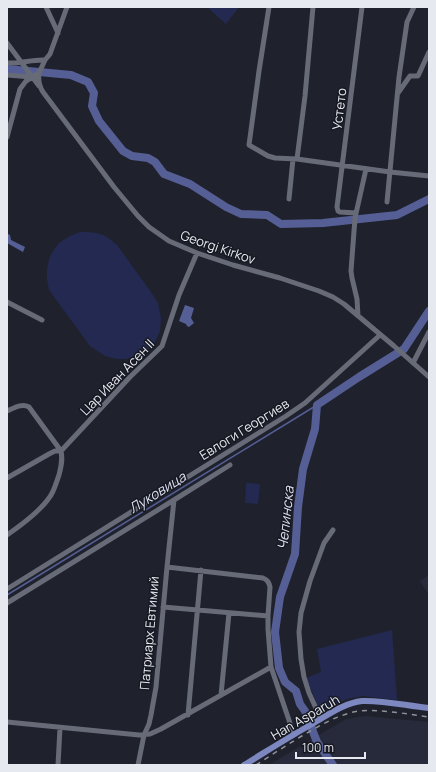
<svg xmlns="http://www.w3.org/2000/svg" width="436" height="772" font-family="Manrope,sans-serif">
<style>
.built{fill:#272a3b}
.green{fill:#242952}
.water{fill:#565f95}
.lines{fill:none;stroke-linecap:round;stroke-linejoin:round}
.stream{stroke:#565f95;stroke-width:1.5}
.river{stroke:#565f95;stroke-width:8}
.minor{stroke:#676a77;stroke-width:5}
.major{stroke:#7d87c0;stroke-width:6}
.rail{stroke:#8f929a;stroke-width:1.5;stroke-dasharray:5 5;stroke-linecap:butt}
.labels{text-anchor:middle;dominant-baseline:central;stroke-width:3;stroke-linejoin:round;paint-order:stroke}
.street-label{font-size:13px;fill:#e7e9f0;stroke:#161822}
.water-label{font-size:14px;font-style:italic;fill:#dce0f1;stroke:#161822}
</style>
<rect width="100%" height="100%" fill="#1f222c"/>
<path class="built" d="M 429,575 L 429,595 L 420,581 Z
M 365,716 L 429,722 L 429,765 L 269,765 L 346,719 Z"/>
<path class="green" d="M 207,7 L 239,7 L 226,24 Z
M 80,232 C 97,232 104,233 117,245 L 153,295 L 158,303 L 161,318 L 160,331 L 155,342 L 146,351 L 135,356 L 126,359 L 117,359 L 105,356 L 90,346 L 49,290 L 47,279 L 47,270 L 49,259 L 53,251 L 59,243 L 70,236 Z
M 246,483 L 260,484 L 258,504 L 245,503 Z
M 392,630 L 397,700 L 363,696 L 347,699 L 321,713 L 306,678 L 321,672 L 317,649 Z"/>
<path class="water" d="M 8,234 L 10,235 L 11,240 L 25,247 L 23,252 L 7,243 L 7,237 Z
M 185,305 L 194,308 L 191,318 L 194,323 L 189,327 L 187,326 L 186,324 L 179,321 Z"/>
<g class="lines">
<path class="stream" d="M 7,595 L 317,405"/>
<path class="river" d="M 7,69 L 71,75 L 88,82 L 94,93 L 92,106 L 99,121 L 123,151 L 132,156 L 148,158 L 155,162 L 164,174 L 190,184 L 226,207 L 241,214 L 267,215 L 281,224 L 323,223 L 397,215 L 429,199
M 333,765 L 317,742 L 305,711 L 300,704 L 296,691 L 285,682 L 279,668 L 275,632 L 280,597 L 295,554 L 298,507 L 303,469 L 315,429 L 317,405 L 359,377 L 404,349 L 429,311"/>
<path class="minor" d="M 46,7 L 58,33
M 269,7 L 259,71 L 249,145 L 268,156 L 275,158 L 297,159 L 390,172 L 429,176
M 7,43 L 39,86
M 7,63 C 20,64 33,59 45,60
M 39,73 C 38,81 39,86 43,92 L 114,187 L 138,216 L 149,227 L 169,241 L 197,253 L 233,265 L 280,278 L 319,291 L 333,297 L 344,304 L 394,346 L 429,377
M 7,75 L 32,77
M 398,93 L 410,76 L 418,76 L 429,52
M 7,137 L 20,89 L 26,81 L 39,73 L 45,60 L 50,54 L 67,7
M 297,159 L 305,96 L 313,7
M 289,199 L 293,159
M 387,202 L 399,77 L 407,22 L 414,7
M 356,213 L 340,212 L 338,211 L 337,207 L 362,7
M 7,302 L 42,320
M 358,316 L 357,299 L 352,278 L 351,271 L 355,218 L 366,169
M 413,363 L 429,332
M 7,411 C 14,408 22,403 29,407 L 61,451 C 63,460 61,467 59,475 C 56,483 54,492 49,498 C 40,511 20,526 7,535
M 7,478 L 49,454 L 55,451 L 61,451 L 130,377 L 162,346 L 179,295 L 197,253
M 167,567 L 263,578 C 268,580 269,583 270,587 L 268,616 L 268,629 L 271,667 L 294,735
M 7,589 L 286,416 L 305,403 L 380,335
M 7,603 L 174,500 L 230,465
M 163,607 L 268,616
M 221,695 L 229,613
M 188,715 L 201,570
M 321,719 L 309,693 L 304,677 L 301,659 L 299,632 L 301,613 L 310,581 L 324,543 L 333,530
M 7,722 L 139,735 L 150,734 L 161,729 L 271,667
M 58,765 L 60,728
M 138,765 L 144,735 L 149,724 L 151,715 L 156,687 L 167,567 L 174,500"/>
<path class="major" d="M 244,765 C 267,751 289,737 312,724 C 328,715 344,703 362,701 C 384,700 407,706 429,708"/>
<path class="rail" d="M 256,765 C 281,749 306,732 333,719 C 341,716 350,712 359,711 C 382,709 406,714 429,717"/>
</g>
<g class="labels">
<g class="street-label">
<text transform="translate(339 109) rotate(-83)">Устето</text>
<text transform="translate(218 247) rotate(19)">Georgi Kirkov</text>
<text transform="translate(117 377) rotate(-46)">Цар Иван Асен II</text>
<text transform="translate(244 429) rotate(-32)">Евлоги Георгиев</text>
<text transform="translate(149 633) rotate(-85)">Патриарх Евтимий</text>
<text transform="translate(305 717) rotate(-30)">Han Asparuh</text>
</g>
<g class="water-label">
<text transform="translate(157 492) rotate(-32)">Луковица</text>
<text transform="translate(285 518) rotate(-84)">Чепинска</text>
</g>
</g>
<rect width="436" height="772" fill="none" stroke="#e7e9f0" stroke-width="16"/>
<path d="M296 752v6h69v-6" fill="none" stroke="#e7e9f0" stroke-width="2"/>
<text x="302" y="752" font-size="12" fill="#e7e9f0" stroke="#161822" stroke-width="3" paint-order="stroke">100 m</text>
</svg>
